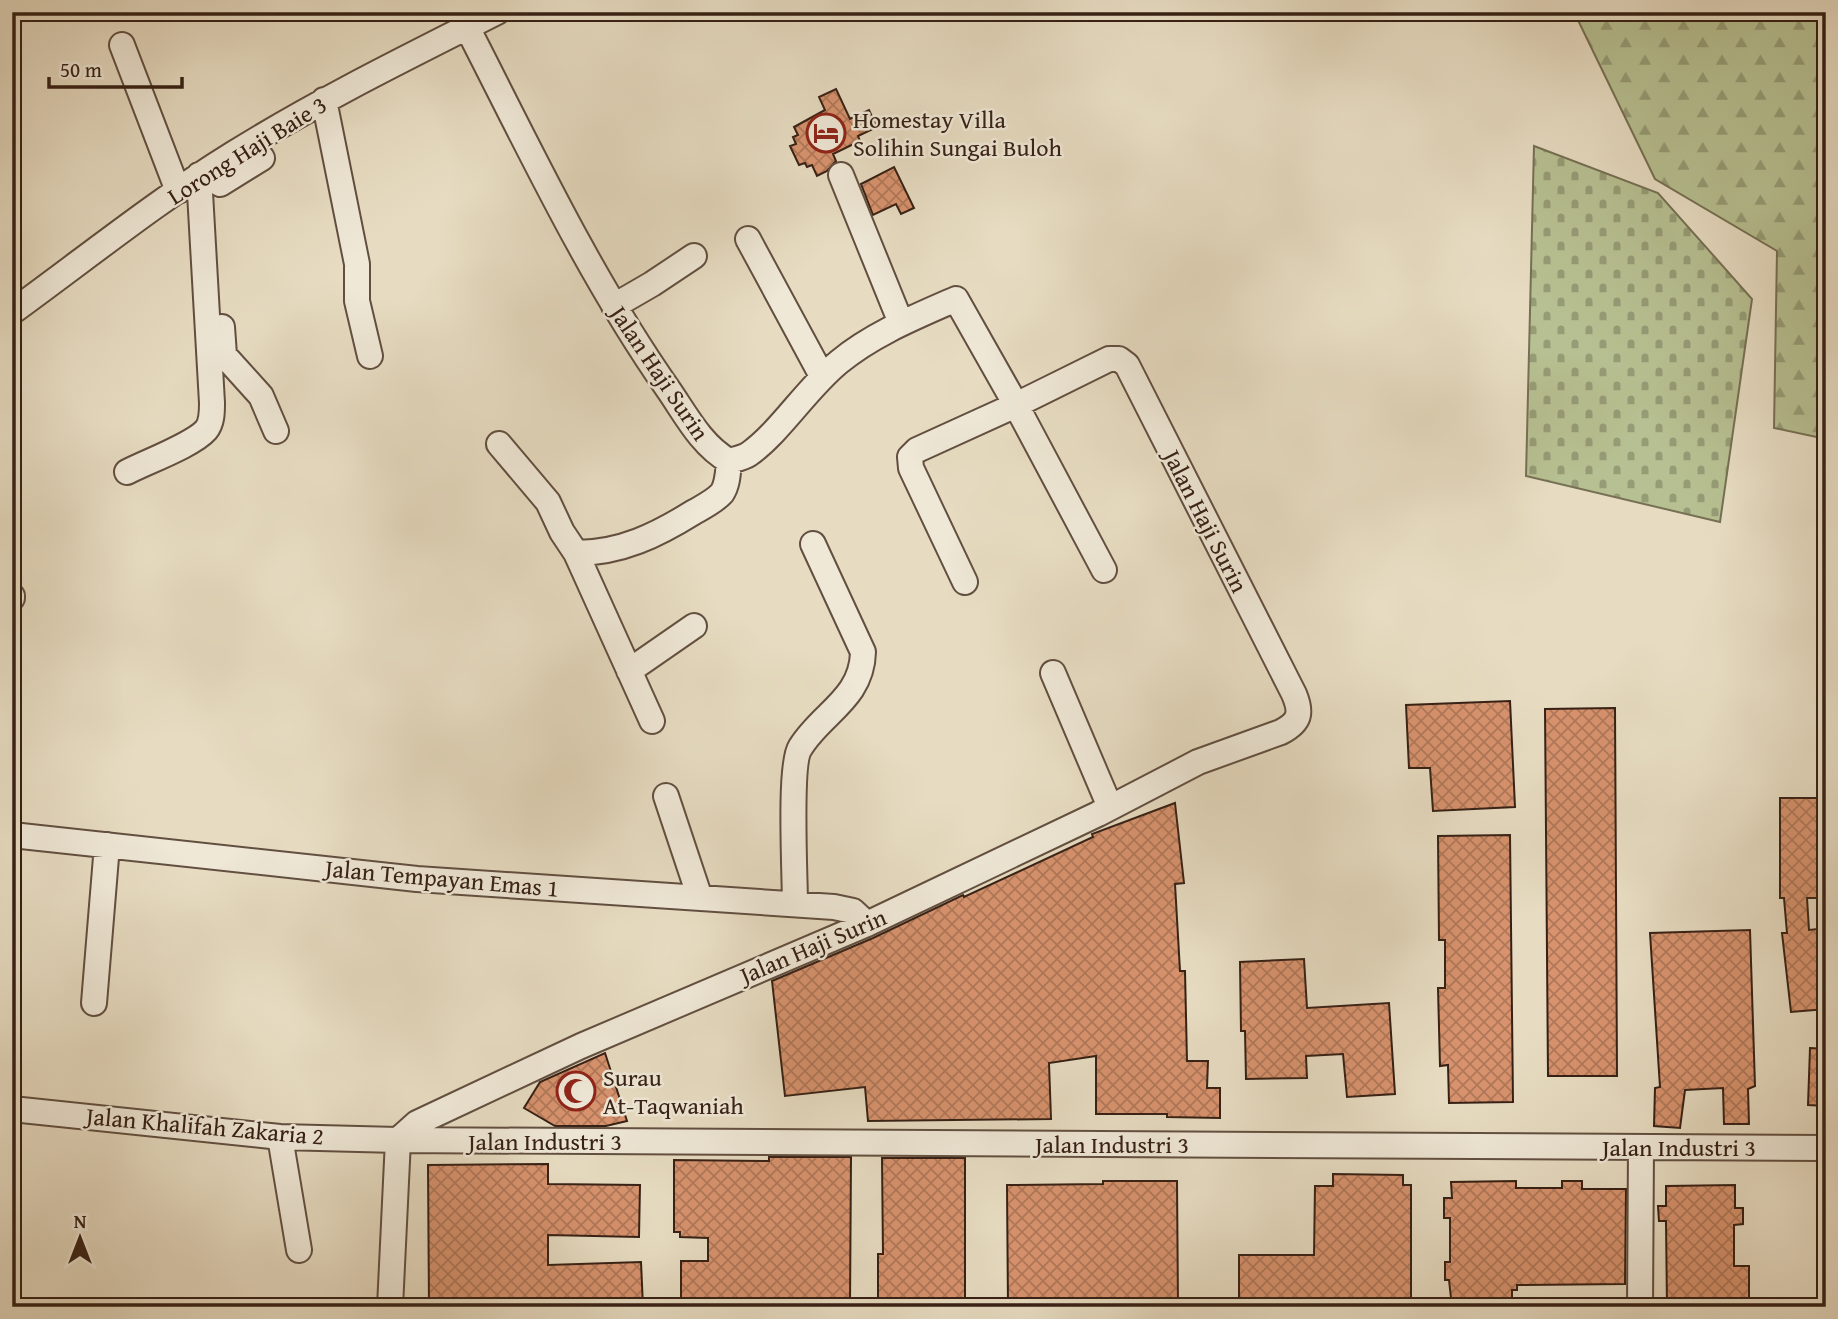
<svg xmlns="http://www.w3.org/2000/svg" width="1838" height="1319" font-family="'Gentium Book Plus',serif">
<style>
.forest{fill:url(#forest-firs);stroke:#767054;stroke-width:2}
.cemetery{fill:url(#cemetery-stones);stroke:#767054;stroke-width:2}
.building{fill:url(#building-cross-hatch);stroke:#362015;stroke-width:2}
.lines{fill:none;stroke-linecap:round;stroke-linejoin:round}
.minor-casing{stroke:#624f40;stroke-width:28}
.minor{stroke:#efe8d7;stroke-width:24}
.labels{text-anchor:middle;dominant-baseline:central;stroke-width:5;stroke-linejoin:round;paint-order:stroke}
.poi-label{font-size:24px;fill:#362015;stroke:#efe8d7;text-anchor:start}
.street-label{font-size:24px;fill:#362015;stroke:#efe8d7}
</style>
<defs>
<pattern id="forest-firs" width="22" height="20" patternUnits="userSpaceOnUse" patternTransform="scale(1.75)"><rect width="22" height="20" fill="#b7c092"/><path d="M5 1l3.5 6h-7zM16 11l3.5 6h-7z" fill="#969c76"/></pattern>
<pattern id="cemetery-stones" width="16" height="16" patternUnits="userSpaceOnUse" patternTransform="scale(1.75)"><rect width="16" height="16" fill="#b7c092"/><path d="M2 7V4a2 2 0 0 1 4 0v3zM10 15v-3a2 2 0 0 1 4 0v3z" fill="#969c76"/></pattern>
<pattern id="building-cross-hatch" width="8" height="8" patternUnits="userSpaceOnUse" patternTransform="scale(1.75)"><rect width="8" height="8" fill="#d8936e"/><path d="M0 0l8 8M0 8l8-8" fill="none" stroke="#b07859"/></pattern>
</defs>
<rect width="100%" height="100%" fill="#e7dcc2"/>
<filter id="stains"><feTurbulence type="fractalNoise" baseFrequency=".00286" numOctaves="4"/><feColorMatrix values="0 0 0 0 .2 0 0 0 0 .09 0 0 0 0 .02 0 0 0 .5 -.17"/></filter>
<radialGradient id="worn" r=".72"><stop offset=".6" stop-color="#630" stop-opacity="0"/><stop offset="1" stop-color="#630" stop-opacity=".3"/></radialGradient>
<path class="forest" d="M 1574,12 L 1826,12 L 1826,439 L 1774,428 L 1777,251 L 1655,179 Z"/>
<path class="cemetery" d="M 1534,146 L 1658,193 L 1752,299 L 1720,522 L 1526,476 Z"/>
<path class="building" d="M 836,89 L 850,119 L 869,110 L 877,127 L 858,136 L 860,141 L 833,154 L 836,161 L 827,171 L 817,176 L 812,165 L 807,167 L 805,163 L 799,165 L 790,146 L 796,144 L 793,137 L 798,135 L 794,127 L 825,110 L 819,97 Z
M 894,167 L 914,208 L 901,214 L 896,204 L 873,215 L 861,184 Z
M 1510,701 L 1515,807 L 1433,811 L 1430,768 L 1409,768 L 1406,705 Z
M 1615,708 L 1617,1076 L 1548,1076 L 1545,709 Z
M 1780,798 L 1826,798 L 1826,898 L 1807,898 L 1809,930 L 1826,928 L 1826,1009 L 1791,1012 L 1782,933 L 1787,933 L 1784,898 L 1780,898 Z
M 1175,803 L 1184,883 L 1175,884 L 1180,971 L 1185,971 L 1187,1061 L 1208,1061 L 1207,1088 L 1220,1088 L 1220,1118 L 1167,1117 L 1167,1114 L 1096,1114 L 1096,1056 L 1049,1063 L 1051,1119 L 868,1121 L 865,1087 L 785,1096 L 772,981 L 873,938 L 963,895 L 964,897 L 1093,837 L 1092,834 Z
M 1510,835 L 1513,1102 L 1449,1103 L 1448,1065 L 1440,1066 L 1438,988 L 1445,988 L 1445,940 L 1439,940 L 1438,836 Z
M 1750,930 L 1755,1086 L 1748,1089 L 1749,1124 L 1724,1124 L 1723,1088 L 1685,1090 L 1680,1128 L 1654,1126 L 1655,1088 L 1660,1087 L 1650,933 Z
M 1304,959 L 1307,1008 L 1389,1003 L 1395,1094 L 1347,1097 L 1343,1054 L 1306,1056 L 1307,1078 L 1246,1079 L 1245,1031 L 1241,1031 L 1240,962 Z
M 1810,1048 L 1826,1049 L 1826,1106 L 1808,1105 Z
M 605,1053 L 627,1121 L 606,1126 L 555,1126 L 524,1108 L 540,1082 Z
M 769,1157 L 851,1157 L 850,1307 L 681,1307 L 681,1261 L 708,1261 L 708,1238 L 680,1237 L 680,1232 L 674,1232 L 674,1160 L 769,1161 Z
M 882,1158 L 965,1158 L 965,1307 L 878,1307 L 878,1254 L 883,1254 Z
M 548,1164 L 548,1184 L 640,1185 L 639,1237 L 548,1235 L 548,1265 L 641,1262 L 643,1307 L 429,1307 L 428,1165 Z
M 1333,1174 L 1403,1175 L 1403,1185 L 1411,1185 L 1411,1307 L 1239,1307 L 1239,1255 L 1314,1255 L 1315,1186 L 1333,1186 Z
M 1103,1181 L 1177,1181 L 1178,1307 L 1008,1307 L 1007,1185 L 1103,1184 Z
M 1516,1181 L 1516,1188 L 1562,1188 L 1562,1181 L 1582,1181 L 1582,1189 L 1626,1189 L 1625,1284 L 1517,1285 L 1517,1290 L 1512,1290 L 1512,1307 L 1452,1307 L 1449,1280 L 1445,1280 L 1445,1262 L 1450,1262 L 1450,1218 L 1444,1218 L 1444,1198 L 1452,1198 L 1451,1182 Z
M 1735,1185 L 1735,1208 L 1743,1208 L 1743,1224 L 1734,1225 L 1734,1266 L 1749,1266 L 1749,1307 L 1667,1307 L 1666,1221 L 1659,1221 L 1658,1206 L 1666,1206 L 1666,1186 Z"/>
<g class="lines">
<defs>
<path id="minor" d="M 122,45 L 178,191
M 324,100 L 357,264 L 357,301 L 370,356
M 841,175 L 901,323
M 220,184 L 262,158
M 748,239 L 822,376
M 614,306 L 652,284 L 694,256
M 12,312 C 85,259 157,201 233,154 C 318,101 408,57 497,12
M 222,327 L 224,355 L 261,396 L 276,431
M 499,444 L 548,502 L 562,532 L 576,553
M 127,472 C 146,462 193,445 206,430 C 212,423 212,412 212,403 L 199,175
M 965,582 L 911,468 L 910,457 L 917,450 L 1016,405 L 1104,570
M 12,598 L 12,596
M 629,671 L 694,626
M 1053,673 L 1110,807
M 652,721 L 576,553 C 621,553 657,535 694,512 C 703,507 715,501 722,493 C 728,484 728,471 729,461
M 666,796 L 700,898
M 12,835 L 417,879 L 834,907 L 853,911 L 867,924
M 795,904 C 795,878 789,765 800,748 C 821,713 862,699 863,652 L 813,544
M 94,1003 L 107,845
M 12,1109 L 280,1137 L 398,1140 L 1826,1148
M 280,1137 L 299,1250
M 398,1140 L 417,1123 L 581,1046 L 867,924 L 1098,814 L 1198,762 L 1281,732 C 1300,722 1302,713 1294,694 L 1127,365 L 1119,359 L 1109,359 L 1016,405 L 956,299 C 915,317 873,334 839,362 C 806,389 781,431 749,454 C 743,458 736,459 729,461 C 701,445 686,415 668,389 C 589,276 530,150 467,27
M 390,1307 L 398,1140
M 1640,1307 L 1641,1147"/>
</defs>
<use href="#minor" class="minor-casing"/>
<use href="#minor" class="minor"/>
</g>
<defs>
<symbol id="hotel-ring" viewBox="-11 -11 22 22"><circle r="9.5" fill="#efe8d7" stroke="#8f2418" stroke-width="1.5"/><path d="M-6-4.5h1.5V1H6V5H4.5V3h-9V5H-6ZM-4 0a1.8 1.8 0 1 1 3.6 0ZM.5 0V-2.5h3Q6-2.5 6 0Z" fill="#8f2418"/></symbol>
<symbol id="mosque-ring" viewBox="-11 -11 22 22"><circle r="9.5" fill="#efe8d7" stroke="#8f2418" stroke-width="1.5"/><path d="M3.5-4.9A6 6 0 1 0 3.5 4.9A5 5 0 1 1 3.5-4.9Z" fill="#8f2418"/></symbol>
</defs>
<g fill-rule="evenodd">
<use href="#hotel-ring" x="804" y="111" width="44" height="44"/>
<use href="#mosque-ring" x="554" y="1069" width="44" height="44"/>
</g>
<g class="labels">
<g class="poi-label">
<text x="853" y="119">Homestay Villa<tspan x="853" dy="28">Solihin Sungai Buloh</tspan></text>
<text x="603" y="1077">Surau<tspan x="603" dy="28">At-Taqwaniah</tspan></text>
</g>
<g class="street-label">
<text transform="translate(247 150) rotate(-32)">Lorong Haji Baie 3</text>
<text transform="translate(660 373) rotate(56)">Jalan Haji Surin</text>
<text transform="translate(1206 521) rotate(63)">Jalan Haji Surin</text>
<text transform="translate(442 878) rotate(5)">Jalan Tempayan Emas 1</text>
<text transform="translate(813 946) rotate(-23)">Jalan Haji Surin</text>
<text transform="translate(205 1126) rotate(5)">Jalan Khalifah Zakaria 2</text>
<text x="545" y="1141">Jalan Industri 3</text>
<text x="1112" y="1144">Jalan Industri 3</text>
<text x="1679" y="1147">Jalan Industri 3</text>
</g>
</g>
<rect width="1838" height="1319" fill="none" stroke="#e7dcc2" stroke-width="42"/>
<rect x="14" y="14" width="1810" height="1291" fill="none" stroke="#362015" stroke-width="3.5"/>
<rect x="21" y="21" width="1796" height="1277" fill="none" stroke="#362015" stroke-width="2"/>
<g transform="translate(80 1238)" stroke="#efe8d7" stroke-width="5" paint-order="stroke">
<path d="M0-5L12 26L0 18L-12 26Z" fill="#362015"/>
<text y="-10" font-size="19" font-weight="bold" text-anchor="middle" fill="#362015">N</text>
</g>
<path d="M49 77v10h133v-10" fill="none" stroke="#362015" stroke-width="3.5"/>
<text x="60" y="77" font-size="21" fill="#362015" stroke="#efe8d7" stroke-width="5" paint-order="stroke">50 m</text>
<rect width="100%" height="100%" filter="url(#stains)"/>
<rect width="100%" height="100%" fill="url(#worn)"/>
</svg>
